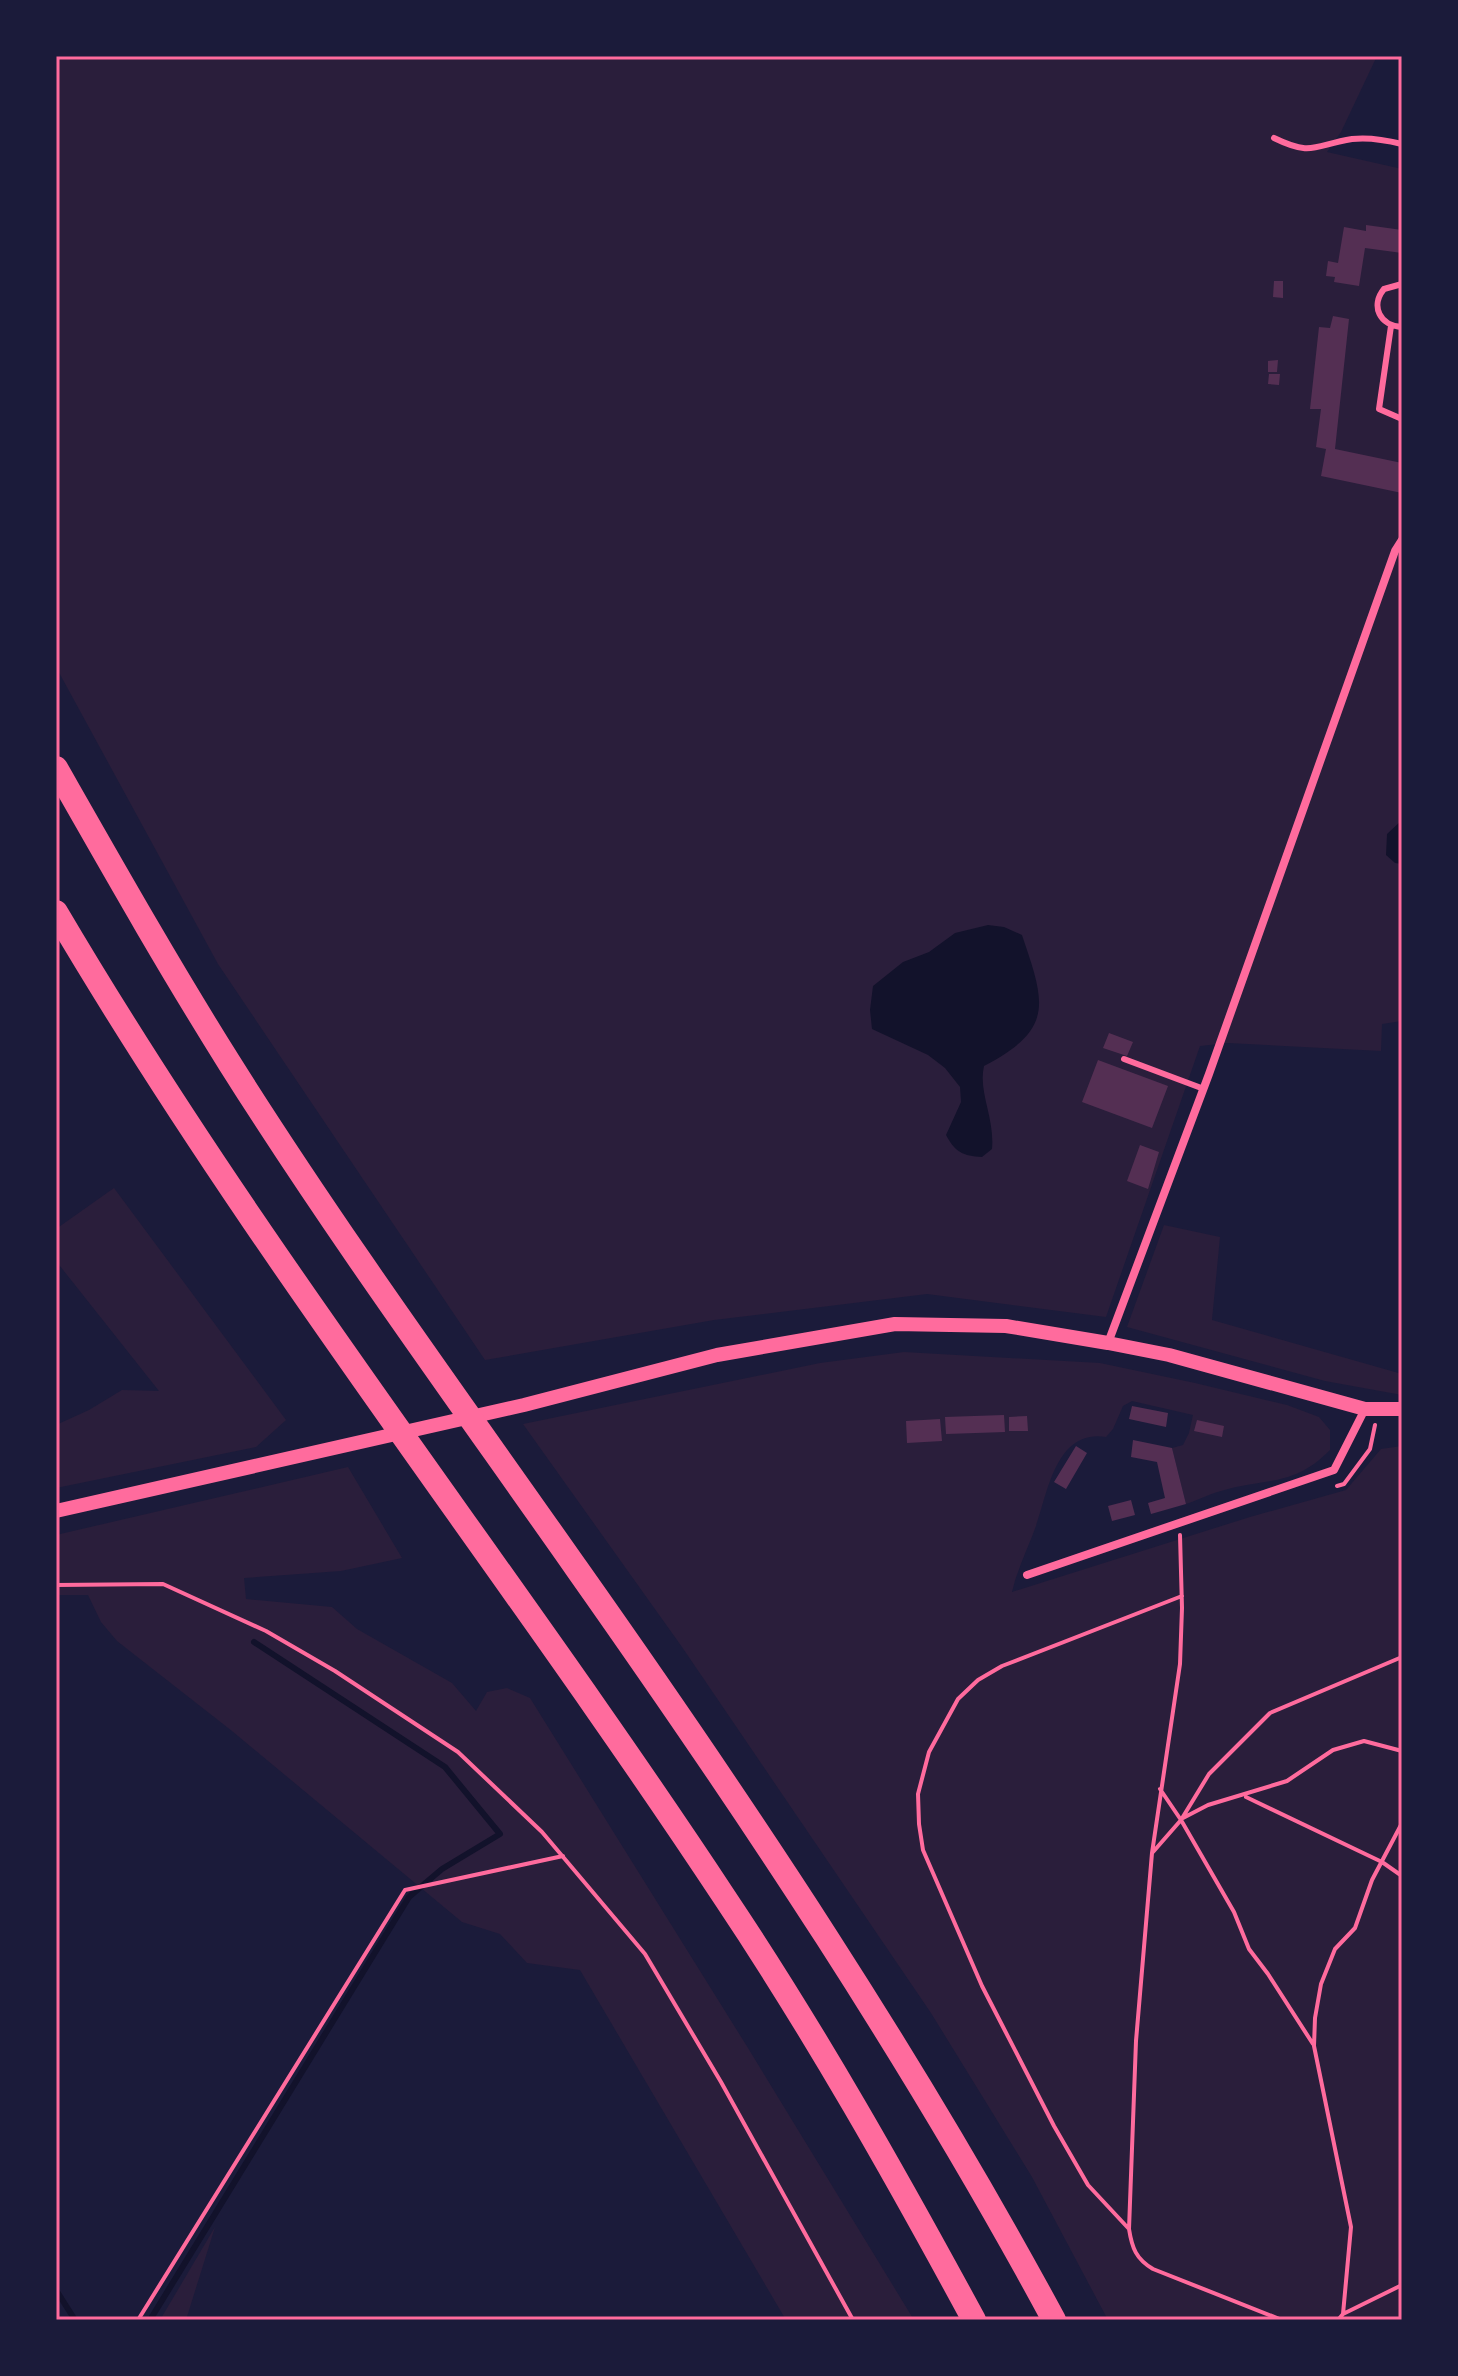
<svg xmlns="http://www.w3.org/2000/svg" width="1458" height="2376" font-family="'IBM Plex Sans',sans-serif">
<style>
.green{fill:#2a1e3b}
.water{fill:#12122b}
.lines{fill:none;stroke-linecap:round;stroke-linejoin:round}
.stream{stroke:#12122b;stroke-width:6}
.building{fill:#542f53}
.path{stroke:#ff6b9d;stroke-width:4}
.service{stroke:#ff6b9d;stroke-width:6}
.minor{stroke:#ff6b9d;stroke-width:8}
.tertiary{stroke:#ff6b9d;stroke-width:14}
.motorway{stroke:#ff6b9d;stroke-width:24}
.neatline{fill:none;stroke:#ff6b9d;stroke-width:3}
</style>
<rect width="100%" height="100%" fill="#1b1b3a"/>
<path class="green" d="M 56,56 L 1377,56 L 1341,132 L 1327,152 L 1402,169 L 1402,1021 L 1382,1024 L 1381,1051 L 1228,1043 L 1200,1046 L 1106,1317 L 927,1294 L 714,1320 L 485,1360 L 218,964 L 56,667 Z
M 114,1188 L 286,1420 L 256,1447 L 56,1488 L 56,1425 L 89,1410 L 122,1390 L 159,1391 L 56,1261 L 56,1229 Z
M 1164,1225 L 1220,1237 L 1212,1320 L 1402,1374 L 1402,1395 L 1325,1381 L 1127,1327 Z
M 904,1352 L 1100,1363 L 1195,1383 L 1287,1405 L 1319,1417 L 1330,1430 L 1330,1450 C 1294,1487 1265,1478 1221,1491 C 1209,1494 1198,1500 1186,1504 L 1172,1448 L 1183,1445 L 1189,1433 L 1193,1415 L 1132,1401 L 1123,1406 L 1113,1429 L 1106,1437 C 1056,1429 1048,1492 1036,1526 C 1028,1548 1017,1570 1012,1592 L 1250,1517 L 1346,1490 L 1381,1449 L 1402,1446 L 1402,2320 L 1108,2320 L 1032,2177 L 931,2013 L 682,1647 L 523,1424 L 820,1363 Z
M 348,1467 L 402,1558 L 341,1571 L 244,1578 L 246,1599 L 332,1607 L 357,1629 L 452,1683 L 476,1711 L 487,1692 L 507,1688 L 530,1698 L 748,2048 L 914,2320 L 786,2320 L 580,1970 L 527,1963 L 500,1934 L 462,1922 L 232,1731 L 117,1641 L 101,1622 L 88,1595 L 56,1595 L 56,1535 Z
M 215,2227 L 186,2320 L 160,2320 Z"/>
<path class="water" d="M 1402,820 L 1402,864 L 1395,863 L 1386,855 L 1387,834 Z
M 988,925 L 1004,927 L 1022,935 C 1045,1003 1055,1029 984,1066 C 978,1092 995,1118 992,1149 L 982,1157 C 963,1156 955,1152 946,1135 L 961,1102 L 960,1087 L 945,1068 L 928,1055 L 872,1029 L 870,1010 L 873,986 L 903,962 L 929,952 L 955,933 Z"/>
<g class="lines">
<path class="stream" d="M 56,2290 L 75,2320
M 150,2320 L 409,1897 L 442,1869 L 500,1834 L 445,1767 L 254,1642"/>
</g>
<path class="building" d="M 1366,225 L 1402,230 L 1402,253 L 1365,248 L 1359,286 L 1334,282 L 1335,277 L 1326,276 L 1328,261 L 1338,263 L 1344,227 L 1366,231 Z
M 1274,281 L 1283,281 L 1283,298 L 1273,297 Z
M 1333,316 L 1349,319 L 1335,449 L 1402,463 L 1402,493 L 1321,476 L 1326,449 L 1316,447 L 1321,409 L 1310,409 L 1319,327 L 1330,328 Z
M 1278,360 L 1277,372 L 1268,372 L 1268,361 Z
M 1269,374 L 1280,374 L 1279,385 L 1268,384 Z
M 1109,1033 L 1133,1042 L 1127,1056 L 1103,1048 Z
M 1098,1060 L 1168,1086 L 1152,1128 L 1082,1102 Z
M 1140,1145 L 1159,1152 L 1148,1189 L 1127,1181 Z
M 1132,1406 L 1168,1413 L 1166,1427 L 1129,1419 Z
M 1004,1415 L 1005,1432 L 946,1434 L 945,1417 Z
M 1027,1416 L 1028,1431 L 1009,1431 L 1009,1417 Z
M 940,1419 L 942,1441 L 907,1443 L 906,1421 Z
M 1197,1420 L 1224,1426 L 1222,1437 L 1194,1431 Z
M 1133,1440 L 1172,1448 L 1186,1504 L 1151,1514 L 1148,1503 L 1165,1498 L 1157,1462 L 1131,1457 Z
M 1076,1446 L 1087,1453 L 1066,1489 L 1054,1482 Z
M 1131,1500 L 1135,1515 L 1112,1521 L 1108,1506 Z"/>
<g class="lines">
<path class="path" d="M 1337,1486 L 1344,1484 L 1370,1449 L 1375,1425
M 1180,1535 L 1182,1608 L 1180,1664 L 1152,1853 L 1136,2041 L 1129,2229 C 1132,2248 1136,2259 1153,2269 L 1282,2320
M 56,1585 L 163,1584 L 266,1631 L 335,1671 L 458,1752 L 542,1832 L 645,1954 L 721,2082 L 853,2320
M 1160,1789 L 1181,1820 L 1234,1912 L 1249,1949 L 1268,1974 L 1313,2044
M 1246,1797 L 1382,1862 L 1402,1876
M 1183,1818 L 1208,1805 L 1287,1781 L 1333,1750 L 1364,1741 L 1402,1751
M 1153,1852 L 1181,1820 L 1209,1774 L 1270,1713 L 1402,1657
M 1129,2229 L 1088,2185 L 1054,2126 L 982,1986 L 923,1850 L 919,1824 L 918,1794 L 929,1752 L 958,1699 L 978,1680 L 1002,1666 L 1182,1596
M 1343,2314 L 1402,2285
M 138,2320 L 405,1890 L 563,1856
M 1338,2320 L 1343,2314 L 1351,2227 L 1314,2046 L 1315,2018 L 1321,1984 L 1335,1949 L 1355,1928 L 1372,1880 L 1402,1823"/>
<path class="service" d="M 1274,138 C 1313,157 1314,145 1352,139 C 1369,137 1386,140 1402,144
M 1402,284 L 1384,289 C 1370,306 1380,326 1402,327
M 1391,326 L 1379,409 L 1402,419
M 1124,1059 L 1204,1089"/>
<path class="minor" d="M 1108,1343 L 1209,1074 L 1395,551 L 1402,540
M 1027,1575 L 1334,1470 L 1365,1409"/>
<path class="tertiary" d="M 56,1511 L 524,1405 L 717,1355 L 895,1324 L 1006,1326 L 1108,1343 L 1169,1355 L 1365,1409 L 1402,1409"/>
<path class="motorway" d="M 56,768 C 113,868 169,967 230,1064 C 339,1237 460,1402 577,1569 C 747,1810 914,2060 1054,2320
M 56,912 C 258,1255 506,1566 725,1898 C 816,2034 896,2176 974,2320"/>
</g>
<rect width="1458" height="2376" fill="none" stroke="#1b1b3a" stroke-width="116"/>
<rect x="58" y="58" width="1342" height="2260" class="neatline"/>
</svg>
